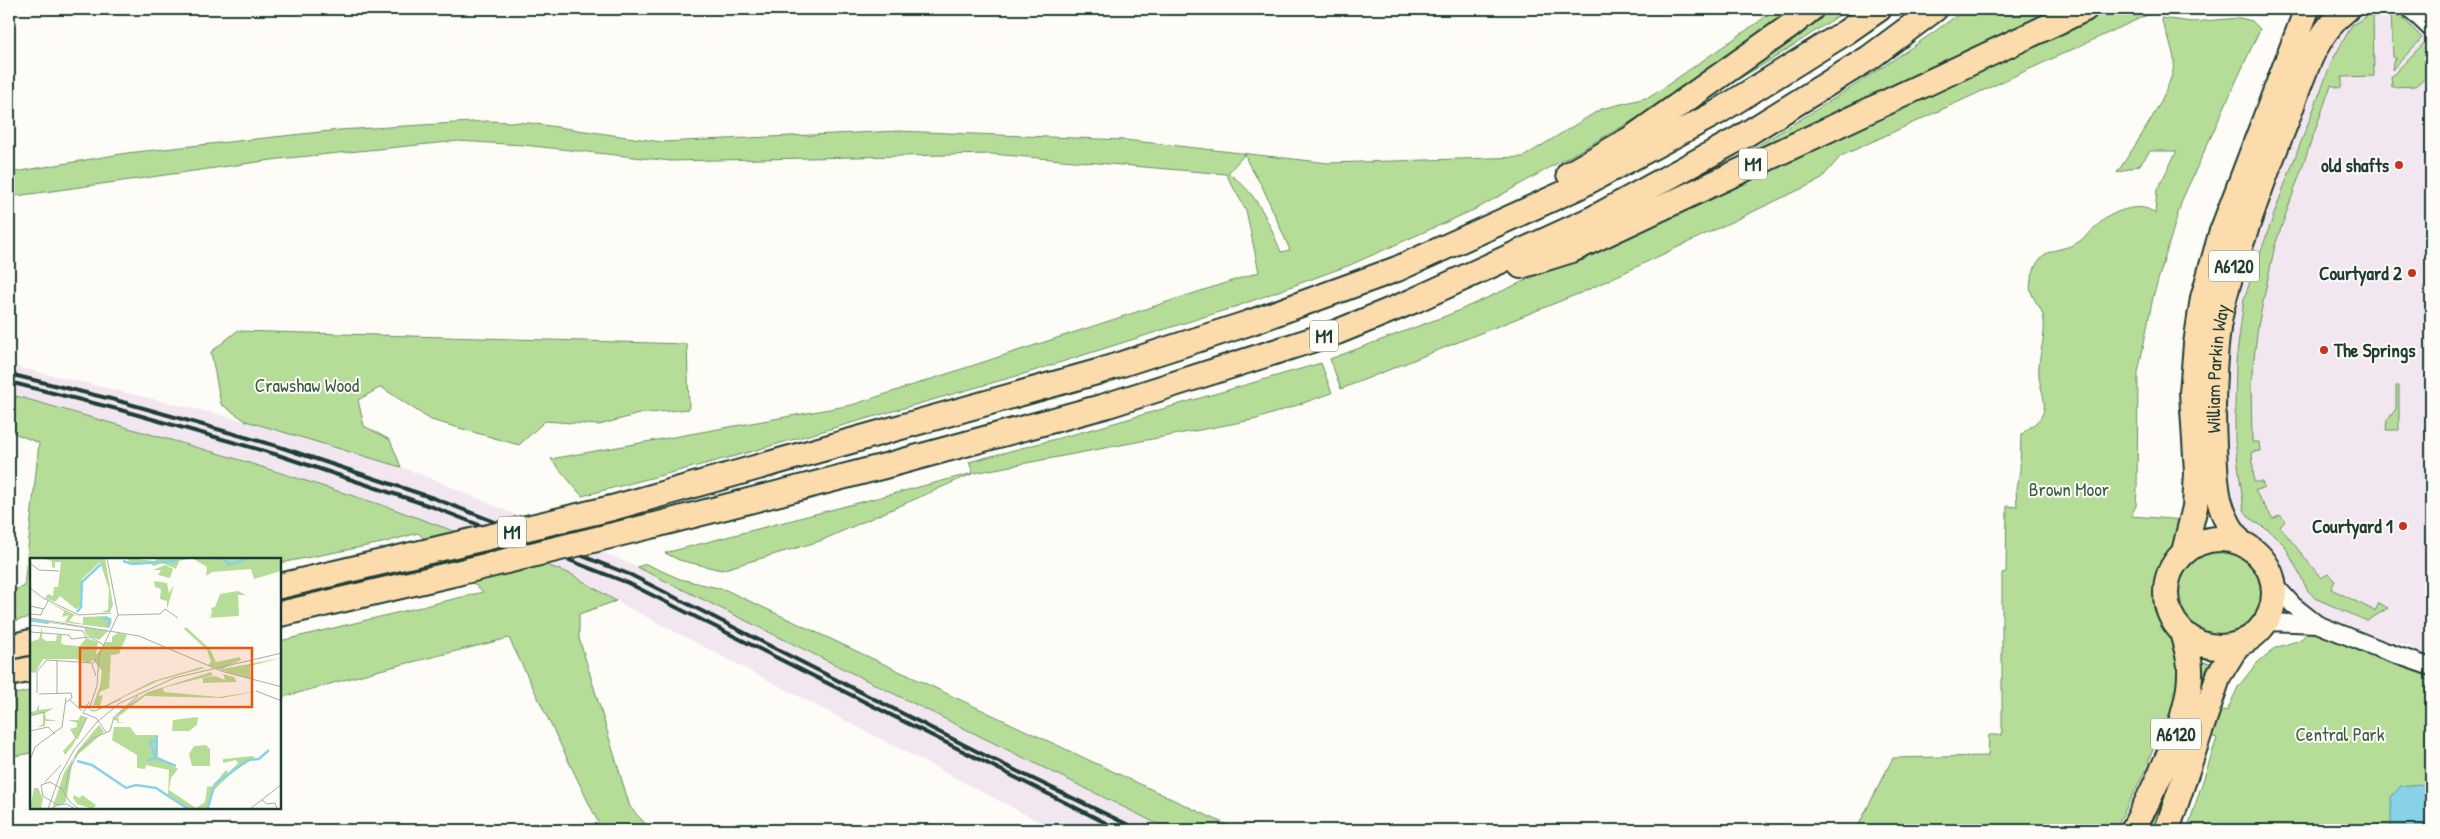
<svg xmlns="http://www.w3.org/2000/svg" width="2440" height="839" font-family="'Patrick Hand',sans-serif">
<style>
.built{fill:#f2e7f0}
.green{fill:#b6dd98;stroke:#6a8d66;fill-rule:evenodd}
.water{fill:#87d2e7;stroke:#5d969f}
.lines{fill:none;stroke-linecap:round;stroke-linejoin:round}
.minor-casing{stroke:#1f3d34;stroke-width:20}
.highway-casing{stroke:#1f3d34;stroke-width:28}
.minor{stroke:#fdfcf7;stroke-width:16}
.highway{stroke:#fcdcac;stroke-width:24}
.rail{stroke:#1f3d34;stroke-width:4}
.highway-bridge-casing{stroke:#1f3d34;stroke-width:28;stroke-linecap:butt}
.highway-bridge{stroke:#fcdcac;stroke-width:24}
.poi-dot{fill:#c8321e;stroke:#fdfcf7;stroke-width:2}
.labels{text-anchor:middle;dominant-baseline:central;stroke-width:4;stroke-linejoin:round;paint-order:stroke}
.shield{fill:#fdfcf7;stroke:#62766e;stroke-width:1}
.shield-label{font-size:18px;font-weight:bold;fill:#1f3d34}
.poi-label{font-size:19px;font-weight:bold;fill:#1f3d34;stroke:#fdfcf7;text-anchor:end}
.street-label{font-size:19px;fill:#1f3d34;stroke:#fdfcf7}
.park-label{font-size:19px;fill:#3d5d48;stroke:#fdfcf7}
.inset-river{fill:none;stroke:#87d2e7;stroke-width:2.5}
.inset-road{fill:none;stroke:#a4b0a9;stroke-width:1}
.view{fill:#e8590c;fill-opacity:0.15;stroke:#e8590c;stroke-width:2.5}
.inset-edge{fill:none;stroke:#1f3d34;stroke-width:2.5}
</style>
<rect width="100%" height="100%" fill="#fdfcf7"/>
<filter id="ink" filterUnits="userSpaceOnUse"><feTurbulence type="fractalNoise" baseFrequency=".02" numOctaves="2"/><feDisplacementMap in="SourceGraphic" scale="10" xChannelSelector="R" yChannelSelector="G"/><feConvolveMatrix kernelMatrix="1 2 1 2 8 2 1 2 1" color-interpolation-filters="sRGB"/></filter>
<g filter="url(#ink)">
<path class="built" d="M 2347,9 L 2410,9 L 2431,29 L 2431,662 L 2420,658 L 2410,646 L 2381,639 L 2348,625 L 2341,635 L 2273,583 L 2265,564 L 2254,551 L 2240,542 L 2230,529 L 2214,374 L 2280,137 Z
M 9,365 L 246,421 L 401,467 L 435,480 L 637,567 L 1172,830 L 1055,830 L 616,601 L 571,574 L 388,507 L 227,456 L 9,394 Z"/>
<path class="green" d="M 1775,9 L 1791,9 L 1739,49 L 1641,116 L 1478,208 L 1350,265 L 1235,307 L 1027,373 L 735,456 L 582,496 L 551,459 L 852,405 L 1259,272 L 1246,210 L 1226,174 L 992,154 L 671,161 L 523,145 L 458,141 L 279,159 L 16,196 L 9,199 L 9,173 L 127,153 L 339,130 L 489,121 L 529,123 L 662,142 L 898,131 L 1125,140 L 1329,163 L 1523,157 L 1601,109 L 1650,97 L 1757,23 ZM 1245,154 L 1248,163 L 1263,188 L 1290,250 L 1281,252 C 1268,221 1257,192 1228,173 Z
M 1819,9 L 1849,9 L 1771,60 L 1653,129 Z
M 1966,9 L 2068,9 L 1654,206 C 1761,145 1866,82 1966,9 Z
M 2108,9 L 2160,9 L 1841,156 L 1820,180 L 1583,292 L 1341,389 L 1330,359 L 1451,314 L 1580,256 Z
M 2391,12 L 2403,18 L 2422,38 L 2392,70 L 2393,61 L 2397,59 L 2393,57 Z
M 2373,13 L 2374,76 L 2342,77 L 2342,86 L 2339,88 L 2331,85 L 2275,245 L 2258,326 L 2251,382 L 2252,442 L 2259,442 L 2260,451 L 2252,452 L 2254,482 L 2262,482 L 2264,487 L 2255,491 L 2273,519 L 2280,515 L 2285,521 L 2280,527 L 2321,578 L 2328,574 L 2335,581 L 2331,589 L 2375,611 L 2379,603 L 2388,608 L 2367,621 L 2317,599 L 2308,591 L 2285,546 L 2271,532 L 2251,519 L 2244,510 L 2235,441 L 2235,406 L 2236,362 L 2244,299 L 2283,189 L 2332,61 L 2352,25 Z
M 2161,18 L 2192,22 L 2240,18 L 2252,21 L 2260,29 L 2182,200 L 2153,297 L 2138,373 L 2137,489 L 2136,506 L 2131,516 L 2185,520 C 2170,558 2143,592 2171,631 C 2179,642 2191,652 2201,662 L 2213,663 L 2201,704 L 2227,711 L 2238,687 L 2256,664 L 2275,648 L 2300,640 L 2317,624 L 2431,674 L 2431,830 L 2187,830 L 2217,738 L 2194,731 L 2157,830 L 2145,830 L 2174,772 L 2188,730 L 2163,723 L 2145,771 L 2115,830 L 1856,830 L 1893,758 L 1988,756 L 1989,735 L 2002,735 L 2002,573 L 2006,572 L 2007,506 L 2017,507 L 2016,488 L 2020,471 L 2021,435 C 2027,429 2037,423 2041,417 C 2049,403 2040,390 2039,376 C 2037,355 2048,335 2043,315 C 2041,307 2033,300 2031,291 C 2028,283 2035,265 2040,259 C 2047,249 2064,250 2075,244 C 2089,237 2098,221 2113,214 C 2126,208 2145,203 2155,214 L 2157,190 L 2177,151 L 2150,151 L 2140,165 L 2117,173 C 2132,150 2177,85 2174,59 C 2172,46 2165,31 2161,18 Z
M 2425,42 L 2431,51 L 2431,63 L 2424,70 L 2429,75 L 2415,86 L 2392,87 L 2391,77 Z
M 237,331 L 687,344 L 689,409 L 639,414 L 599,425 L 545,421 L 519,445 L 431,420 L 381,387 L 358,400 L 364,426 L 390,440 L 401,467 L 246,421 L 221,404 L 211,352 Z
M 1321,363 L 1332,393 L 1257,419 L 974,473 L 820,541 L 721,570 L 679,560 L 665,553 L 973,473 L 969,462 L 1097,428 Z
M 2396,386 L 2399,386 L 2399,430 L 2386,430 L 2387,420 L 2396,409 Z
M 16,396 L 227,456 L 388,507 L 571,574 L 616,601 L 579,614 L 579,638 L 630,807 L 651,830 L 605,830 L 598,822 L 509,638 L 376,671 L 280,698 L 280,641 L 483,592 L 418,533 L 382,543 L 280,563 L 280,559 L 31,559 L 31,617 L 9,622 L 9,591 L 24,587 L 39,443 L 9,431 Z
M2174 592a46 46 0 1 1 92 0a46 46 0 1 1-92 0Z
M 646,564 L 680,579 L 726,590 L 1238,830 L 1170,830 L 637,567 Z
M 31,691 L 31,753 L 9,757 L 9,695 Z"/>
<path class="water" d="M 2419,784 L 2431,789 L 2431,830 L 2391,830 L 2391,797 L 2401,786 Z"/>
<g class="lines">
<defs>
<path id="minor" d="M 2410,9 L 2431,29
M 2273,583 L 2293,605 L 2317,624 L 2382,650 L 2431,667
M 2265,622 L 2317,624"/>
<g id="highway">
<path d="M 1569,174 L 1632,138 L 1790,26 L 1811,9"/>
<path d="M 1521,266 L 1572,250 L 2085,9"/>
<path d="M 612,508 L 1097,372 L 1249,323 L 1397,269 L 1578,187 L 1718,112 L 1846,32 L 1879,9"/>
<path d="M 655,525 L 885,466 L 1105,406 L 1337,332 L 1413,301 L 1592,219 L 1740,138 L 1869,58 L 1935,9"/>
<circle cx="2220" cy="593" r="54"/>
<path id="s1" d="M 2240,542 C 2215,509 2216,485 2214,446 C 2212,407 2213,367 2218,328 C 2222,300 2232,271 2241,244 C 2254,205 2268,166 2284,127 C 2300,86 2311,37 2347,9"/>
<path d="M 2184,552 L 2195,507 L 2197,472 L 2192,393 L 2196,344 L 2203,298 L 2221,234 L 2307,9"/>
<path d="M 280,586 L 412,555"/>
<path d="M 280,614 L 457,573"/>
<path d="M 9,647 L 31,642"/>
<path d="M 9,674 L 31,669"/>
<path d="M 2133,830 C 2154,788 2192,717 2190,669 C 2190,657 2185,644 2182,632"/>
<path d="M 2167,830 L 2219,675 L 2238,644"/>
</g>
</defs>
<use href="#minor" class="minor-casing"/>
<use href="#highway" class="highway-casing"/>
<use href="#minor" class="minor"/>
<use href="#highway" class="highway"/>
<path class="rail" d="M 9,374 L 119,401 L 280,447 L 436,499 L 631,575 L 990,758 L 1139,830
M 9,382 L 117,409 L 278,455 L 433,507 L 628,583 L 1120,830"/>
<defs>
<path id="highway-bridge" d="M 412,555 L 612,508
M 457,573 L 655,525"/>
</defs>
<use href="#highway-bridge" class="highway-bridge-casing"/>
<use href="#highway-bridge" class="highway-bridge"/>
</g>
</g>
<g class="poi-dot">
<circle cx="2399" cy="165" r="5"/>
<circle cx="2412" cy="273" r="5"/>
<circle cx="2324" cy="350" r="5"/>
<circle cx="2403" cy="526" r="5"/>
</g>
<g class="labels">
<g class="shield">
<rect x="1739" y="148.5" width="28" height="31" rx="4"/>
<rect x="2209" y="250.5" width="50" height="31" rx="4"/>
<rect x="1310" y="320.5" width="28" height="31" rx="4"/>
<rect x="498" y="516.5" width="28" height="31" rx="4"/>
<rect x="2151" y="718.5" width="50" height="31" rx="4"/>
</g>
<g class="shield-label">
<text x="1753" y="164">M1</text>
<text x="2234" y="266">A6120</text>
<text x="1324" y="336">M1</text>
<text x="512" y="532">M1</text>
<text x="2176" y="734">A6120</text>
</g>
<g class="poi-label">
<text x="2389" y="165">old shafts</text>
<text x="2402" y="273">Courtyard 2</text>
<text x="2334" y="350" text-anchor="start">The Springs</text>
<text x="2393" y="526">Courtyard 1</text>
</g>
<g class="street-label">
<text stroke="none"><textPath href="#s1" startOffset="179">William Parkin Way</textPath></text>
</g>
<g class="park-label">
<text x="307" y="385">Crawshaw Wood</text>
<text x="2069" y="489">Brown Moor</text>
<text x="2340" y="734">Central Park</text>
</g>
</g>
<g transform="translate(30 558)">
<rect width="251" height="251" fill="#fdfcf7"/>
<path d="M 11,0 L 75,0 L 83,47 L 80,54 L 71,54 L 78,52 L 79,31 L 70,4 L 52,21 L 51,48 L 46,51 L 30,38 L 25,44 L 15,40 L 18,36 L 23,38 L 24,29 L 28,29 L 31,4 L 25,4 L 25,10 L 22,9 L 22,3 ZM 99,0 L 124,3 L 129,0 L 251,0 L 251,13 L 224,21 L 221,11 L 182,14 L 176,18 L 177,9 L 162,0 L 149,3 L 146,11 L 132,5 L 124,8 L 117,4 L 98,6 ZM 135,7 L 143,11 L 140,20 L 128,17 L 131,12 L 123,12 ZM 124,23 L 137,25 L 139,35 L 144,27 L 137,51 L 137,43 L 130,41 L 131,31 L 125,29 ZM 208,33 L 216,37 L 208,37 L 209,58 L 175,60 L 181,59 L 181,54 L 183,57 L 181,50 L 185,49 L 190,36 ZM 18,44 L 50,59 L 44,57 L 39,63 L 53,66 L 53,59 L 77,58 L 82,63 L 79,70 L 0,60 L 35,64 L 39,57 L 32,59 L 34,53 ZM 0,62 L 0,61 L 78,73 L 69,82 L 58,78 L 62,76 L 57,78 L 54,70 ZM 12,69 L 12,80 L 16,83 L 26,83 L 27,77 L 32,77 L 31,85 L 35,87 L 50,88 L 56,80 L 68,84 L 66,97 L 76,84 L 82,84 L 82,79 L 88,75 L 97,77 L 89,96 L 81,97 L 79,130 L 70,134 L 69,138 L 73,137 L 70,148 L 63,147 L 70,128 L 72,113 L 63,102 L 59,105 L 45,101 L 13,101 L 5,115 L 0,114 L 0,84 L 9,81 ZM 156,69 L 180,91 L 186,104 L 210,99 L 211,102 L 192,111 L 251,100 L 220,108 L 220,121 L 194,113 L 178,107 L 181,104 L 177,92 L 154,71 ZM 171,109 L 175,110 L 128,123 L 68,151 L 123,123 ZM 181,114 L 183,117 L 133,130 L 134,134 L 189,139 L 228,133 L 192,140 L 115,138 L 88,159 L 89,164 L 96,164 L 86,165 L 88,163 L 83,162 L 93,150 L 118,134 ZM 193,116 L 204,119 L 207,124 L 173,125 L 173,120 L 185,118 L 195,122 ZM 9,146 L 9,152 L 24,150 L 15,155 L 16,161 L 28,163 L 15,163 L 15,168 L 7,169 L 13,166 L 13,155 L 0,158 L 0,154 L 6,153 ZM 51,157 L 57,160 L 43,187 L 35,197 L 33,193 L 45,180 L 40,171 L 47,169 L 47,165 L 38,162 L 41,162 L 41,158 L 41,162 L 48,162 ZM 168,159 L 167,167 L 159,173 L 142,173 L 143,162 ZM 69,167 L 74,174 L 43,201 L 36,244 L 22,251 L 34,215 L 48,192 ZM 84,169 L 100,169 L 106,177 L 128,177 L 128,199 L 148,211 L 141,220 L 139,232 L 166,250 L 175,244 L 177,229 L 183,228 L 194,214 L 197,212 L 198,215 L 208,205 L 206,202 L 193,205 L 193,201 L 223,198 L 225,200 L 204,213 L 184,232 L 179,251 L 157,251 L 138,237 L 139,212 L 116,207 L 115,211 L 107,210 L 107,197 L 82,182 ZM 164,188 L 176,187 L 180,191 L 180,208 L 162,208 L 159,196 ZM 4,230 L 8,230 L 13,240 L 11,251 L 0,251 ZM 44,237 L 50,240 L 52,237 L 66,247 L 63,251 L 47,246 L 43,240 Z" fill="#b6dd98"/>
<path class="inset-river" d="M 178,0 L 194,1 L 199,7 L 219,0M 93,3 L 102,6 L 147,3M 47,54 L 51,49 L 52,24 L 71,6M 71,60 L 80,61 L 78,69M 0,62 L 19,65M 126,198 L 127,178M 125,199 L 120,183 L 127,183M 117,202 L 127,200 L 146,208M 47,203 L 62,207 L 96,230 L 106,227 L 126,230 L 158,251M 177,251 L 185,226 L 218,202 L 229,201 L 239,192"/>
<path class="inset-road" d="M 0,5 L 9,12 L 29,13M 0,30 L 13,40 L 49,57 L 81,55M 0,48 L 14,51 L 18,43M 0,56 L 11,57 L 13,51M 88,57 L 130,56 L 135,51 L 148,60M 0,60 L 109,78 L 191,113 L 252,129M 0,67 L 53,73 L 56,79M 0,74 L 39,77 L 41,81 L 60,79 L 74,87M 66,118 L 62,107 L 67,99M 226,133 L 252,143M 7,135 L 7,113 L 17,102 L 62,105M 9,136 L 41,135 L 42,140 L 35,145M 27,136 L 27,102M 40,142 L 52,153M 59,144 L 53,155 L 66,160 L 76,174M 59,151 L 67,128 L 69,97 L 88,57 L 77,0M 60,152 L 65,153 L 91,141M 0,158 L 15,154M 0,173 L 18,169 L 25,176M 47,181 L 57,159M 0,202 L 5,189 L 32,169 L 36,140M 15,224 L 31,207M 35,233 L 39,212 L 49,193 L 63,180 L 80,173 L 84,159 L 108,138M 232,242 L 237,246 L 245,245 L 247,251M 18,251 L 30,217 L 44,192 L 67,164 L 90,145 L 144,120 L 252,95M 45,251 L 37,246 L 28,247 L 13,238 L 11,227 L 20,224 L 32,231 L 40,244 L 49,251M 220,251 L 252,226"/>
<path class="view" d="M 50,90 L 222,90 L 222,149 L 50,149 Z"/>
<rect width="251" height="251" class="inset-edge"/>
</g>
<rect width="2440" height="839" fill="none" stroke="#fdfcf7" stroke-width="30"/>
<rect x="15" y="15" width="2410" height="809" fill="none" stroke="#1f3d34" stroke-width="2" filter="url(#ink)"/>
</svg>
